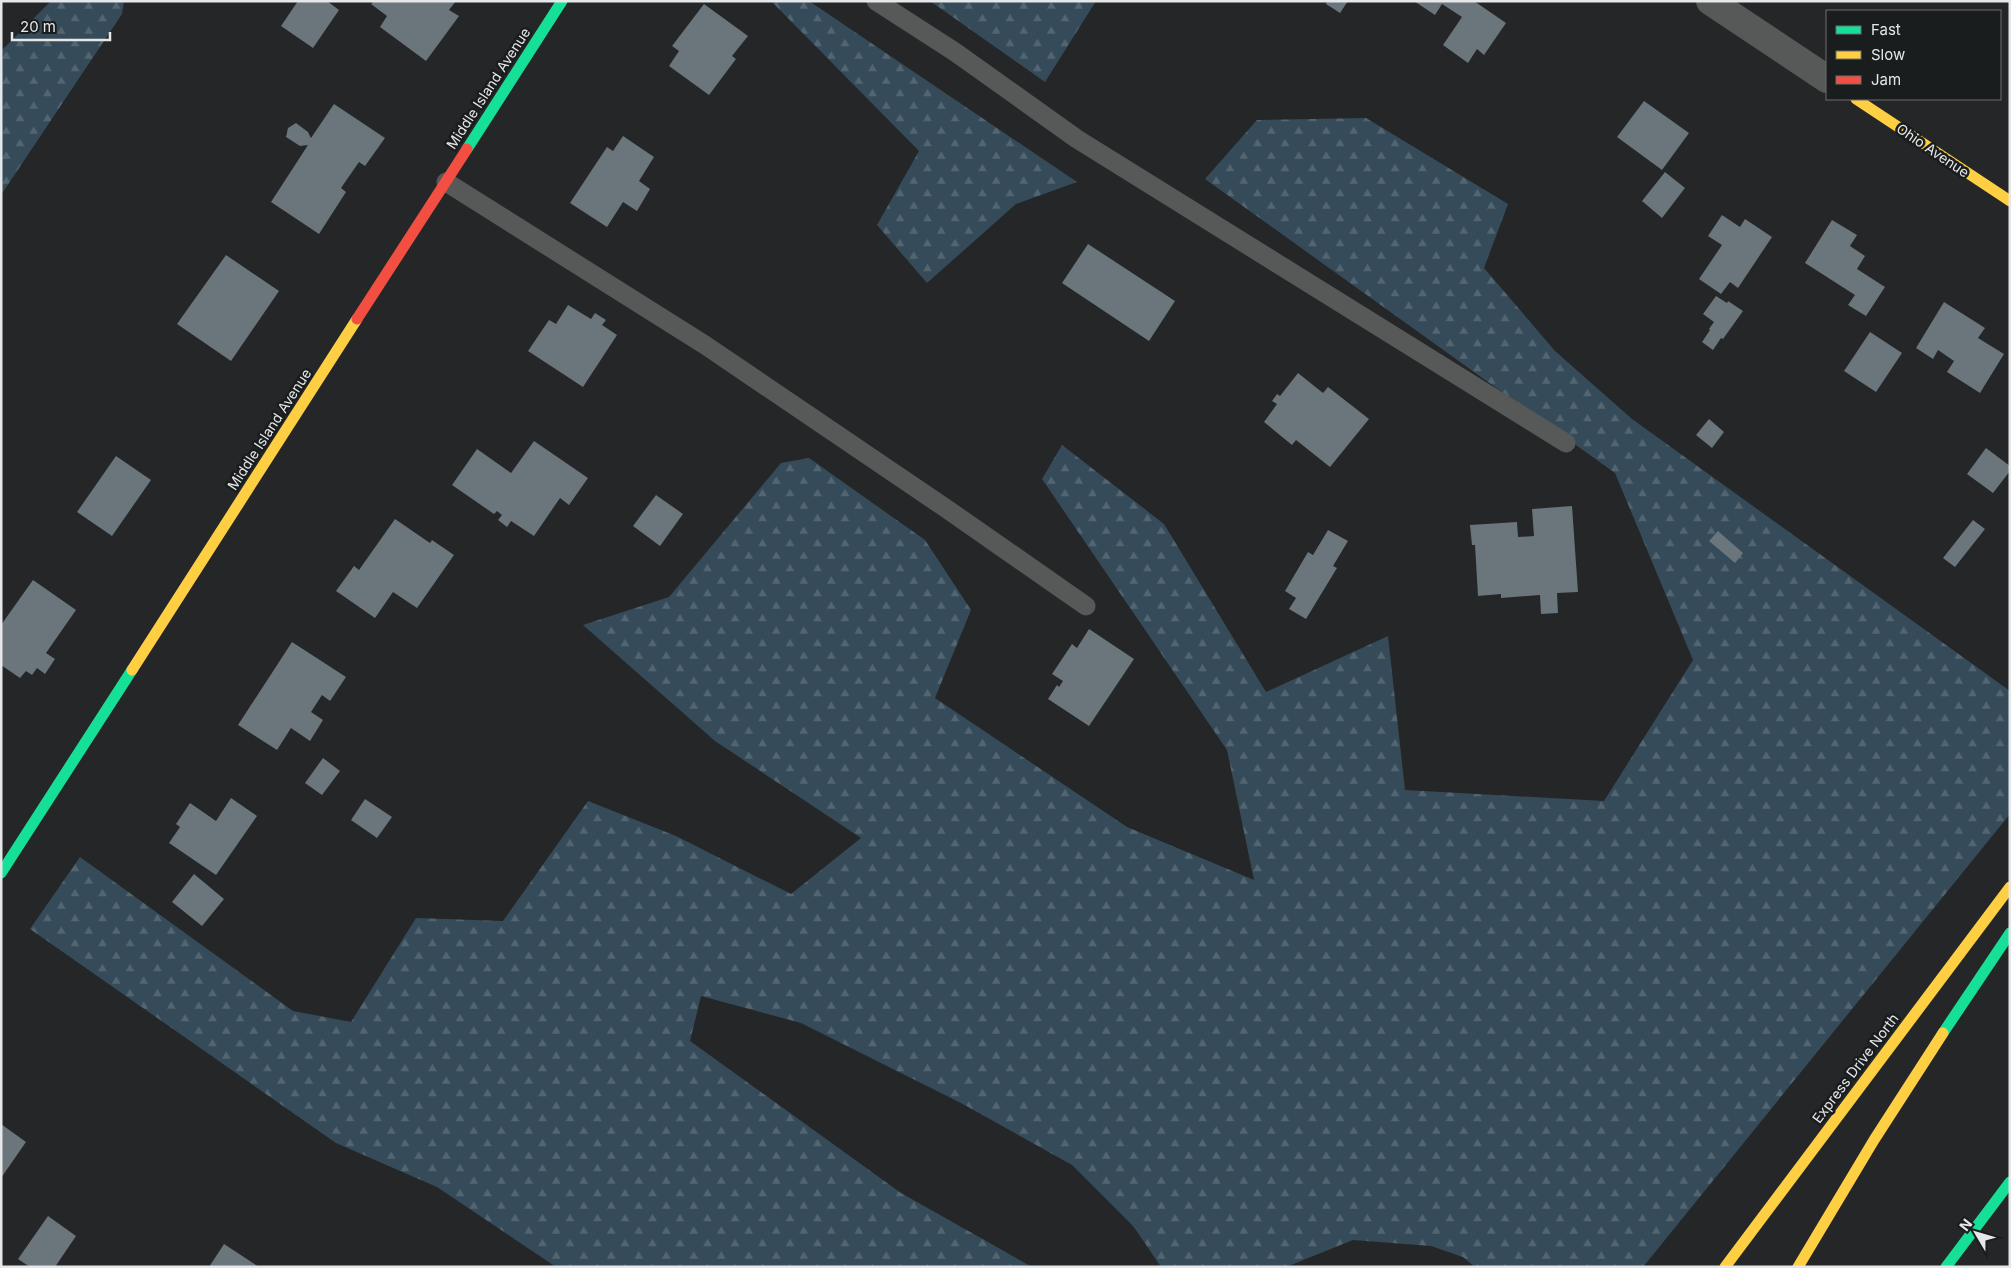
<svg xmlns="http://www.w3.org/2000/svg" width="2011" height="1268" font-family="Inter,sans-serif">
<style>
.forest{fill:url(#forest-firs)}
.building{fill:#6b757c}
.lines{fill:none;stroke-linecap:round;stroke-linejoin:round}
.lane{stroke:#575858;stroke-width:19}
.street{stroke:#575858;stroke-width:28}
.fast{stroke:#16e098;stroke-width:11}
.slow{stroke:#ffcf43;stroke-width:11}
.jam{stroke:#f24e42;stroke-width:11}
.labels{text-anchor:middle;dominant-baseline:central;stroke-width:5;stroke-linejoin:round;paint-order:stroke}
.street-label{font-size:14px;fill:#e6e7e9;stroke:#1a1d1e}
</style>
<defs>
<pattern id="forest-firs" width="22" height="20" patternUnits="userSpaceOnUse" patternTransform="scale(1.25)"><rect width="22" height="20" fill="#354b59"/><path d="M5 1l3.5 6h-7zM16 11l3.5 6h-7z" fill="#526571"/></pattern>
</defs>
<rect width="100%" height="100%" fill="#242627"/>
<path class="forest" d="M 51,1 L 124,1 L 122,14 L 1,195 L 1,51 Z
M 771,1 L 809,1 L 1077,182 L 1016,204 L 927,283 L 877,225 L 919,151 Z
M 930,1 L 1096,1 L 1045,82 Z
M 1366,118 L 1508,204 L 1484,268 L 1555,351 L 1632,419 L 2010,691 L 2010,814 L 1643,1267 L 1475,1267 L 1463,1257 L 1431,1246 L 1353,1240 L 1286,1267 L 1161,1267 L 1134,1227 L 1072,1165 L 961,1103 L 801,1023 L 701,996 L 690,1041 L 901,1193 L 1032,1267 L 556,1267 L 437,1187 L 336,1143 L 30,929 L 80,857 L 293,1011 L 351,1022 L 416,918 L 503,921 L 588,801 L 676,836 L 791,894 L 861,838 L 715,741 L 583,625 L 669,597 L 781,463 L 809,458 L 925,540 L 971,610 L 935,698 L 1127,827 L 1254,880 L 1227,750 L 1042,479 L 1062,445 L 1164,524 L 1266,692 L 1388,636 L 1405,790 L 1604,801 L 1693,660 L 1615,473 L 1205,179 L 1257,120 Z"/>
<path class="building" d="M 298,1 L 327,1 L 339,10 L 313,48 L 281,26 Z
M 374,1 L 456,1 L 449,10 L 459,16 L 426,61 L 380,27 L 387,16 L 371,4 Z
M 1327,1 L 1348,1 L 1340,13 L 1326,4 Z
M 1414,1 L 1474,1 L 1506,23 L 1484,55 L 1477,49 L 1468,63 L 1443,45 L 1462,17 L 1442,4 L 1435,15 Z
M 704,4 L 748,36 L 732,56 L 736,59 L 709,95 L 669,66 L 679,51 L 672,46 Z
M 1644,101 L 1689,133 L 1662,170 L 1617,137 Z
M 334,104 L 385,138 L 365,166 L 359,162 L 341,188 L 346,192 L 319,234 L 271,202 L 308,145 L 300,146 L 286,137 L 288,128 L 296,123 L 308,132 L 311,138 Z
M 623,136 L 654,157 L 639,181 L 650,189 L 637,211 L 623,202 L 607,227 L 570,203 L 607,147 L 613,151 Z
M 1665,172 L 1685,188 L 1662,218 L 1642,201 Z
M 1722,215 L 1740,227 L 1745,219 L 1772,237 L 1738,288 L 1730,282 L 1721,294 L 1699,279 L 1722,245 L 1708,236 Z
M 1832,220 L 1857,235 L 1850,246 L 1865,256 L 1857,269 L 1885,287 L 1866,316 L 1848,305 L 1855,295 L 1805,263 Z
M 1088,244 L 1175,301 L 1149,341 L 1062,283 Z
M 226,255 L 279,291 L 231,361 L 177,324 Z
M 1716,296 L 1727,303 L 1728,301 L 1743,311 L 1723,339 L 1721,338 L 1713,350 L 1702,342 L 1710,330 L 1709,329 L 1714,322 L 1703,314 Z
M 1944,302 L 1985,328 L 1978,338 L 2004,354 L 1980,393 L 1947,372 L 1954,361 L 1938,350 L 1933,359 L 1916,348 Z
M 568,305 L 591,319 L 595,313 L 606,320 L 602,325 L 617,335 L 583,387 L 528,351 L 549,320 L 556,324 Z
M 1870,332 L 1902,353 L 1876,392 L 1844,371 Z
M 1298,373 L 1323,393 L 1328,387 L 1369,419 L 1330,467 L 1296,440 L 1292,445 L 1264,422 L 1277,404 L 1272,401 L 1277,394 L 1280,396 Z
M 1709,419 L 1724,432 L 1712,448 L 1696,435 Z
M 534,441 L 588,478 L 569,505 L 560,498 L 534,536 L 511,521 L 507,527 L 498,520 L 502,515 L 497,511 L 494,514 L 452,485 L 477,449 L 511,473 Z
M 1986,448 L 2010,466 L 2010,471 L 1993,493 L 1967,474 Z
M 116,456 L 151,480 L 112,536 L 77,512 Z
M 656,495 L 683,514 L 660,546 L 633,526 Z
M 1572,506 L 1578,592 L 1557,593 L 1558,613 L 1541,614 L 1540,595 L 1501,598 L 1501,594 L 1478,596 L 1475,545 L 1472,545 L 1470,525 L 1517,522 L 1518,537 L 1534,536 L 1532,509 Z
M 395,519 L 430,543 L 432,540 L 454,555 L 417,608 L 393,592 L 375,618 L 336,591 L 354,566 L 359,570 Z
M 1973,520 L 1985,529 L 1955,567 L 1943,558 Z
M 1328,530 L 1348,541 L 1333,566 L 1337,568 L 1306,619 L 1289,609 L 1296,598 L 1285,591 L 1308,552 L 1313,555 Z
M 1718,531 L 1743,553 L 1735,563 L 1709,541 Z
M 33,580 L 76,610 L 46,653 L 55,659 L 45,674 L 37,668 L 32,675 L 26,671 L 20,678 L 1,665 L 1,625 Z
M 1089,629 L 1134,659 L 1089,726 L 1048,699 L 1057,685 L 1059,687 L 1063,681 L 1052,674 L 1072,644 L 1077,648 Z
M 292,642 L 346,677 L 330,701 L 322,695 L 311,712 L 323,720 L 310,741 L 291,728 L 277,750 L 238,725 Z
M 323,758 L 340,771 L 322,795 L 305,783 Z
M 231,798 L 257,816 L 216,875 L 169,843 L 180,827 L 176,824 L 190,803 L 216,821 Z
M 365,799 L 392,817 L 377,838 L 351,820 Z
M 194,874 L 224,899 L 202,926 L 172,902 Z
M 1,1124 L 26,1142 L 1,1178 Z
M 48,1216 L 76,1236 L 55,1267 L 30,1267 L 18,1259 Z
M 224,1244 L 259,1267 L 209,1267 Z"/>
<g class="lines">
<path class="lane" d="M 876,1 L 955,52 L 1077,139 L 1566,443
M 446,182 L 705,345 L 944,507 L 1086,606"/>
<path class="street" d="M 1710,1 L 1827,79"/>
<path class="fast" d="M 467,149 L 562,1
M 1,873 L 132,670
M 1943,1033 L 2010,933
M 1946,1267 L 2010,1182"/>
<path class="slow" d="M 1856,99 L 2010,201
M 132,670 L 357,319
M 1725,1267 L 2010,887
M 1798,1267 L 1874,1140 L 1943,1033"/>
<path class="jam" d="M 357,319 L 467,149"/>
</g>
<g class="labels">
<g class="street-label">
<text transform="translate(488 88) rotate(-57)">Middle Island Avenue</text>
<text transform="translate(1933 150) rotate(34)">Ohio Avenue</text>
<text transform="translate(269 429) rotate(-57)">Middle Island Avenue</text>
<text transform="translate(1855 1068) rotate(-53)">Express Drive North</text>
</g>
</g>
<rect width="2011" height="1268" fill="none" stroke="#e6e7e9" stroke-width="5"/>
<rect x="1826" y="10" width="175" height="90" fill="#1a1d1e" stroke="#6c6e6f"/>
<rect x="1836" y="26" width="25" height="8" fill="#16e098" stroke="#6c6e6f"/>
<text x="1871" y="35" font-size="15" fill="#e6e7e9">Fast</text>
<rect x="1836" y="51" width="25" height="8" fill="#ffcf43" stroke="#6c6e6f"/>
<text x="1871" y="60" font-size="15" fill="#e6e7e9">Slow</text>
<rect x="1836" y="76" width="25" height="8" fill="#f24e42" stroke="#6c6e6f"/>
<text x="1871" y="85" font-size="15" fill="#e6e7e9">Jam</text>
<g transform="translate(1976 1233) rotate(308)" stroke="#1a1d1e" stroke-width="4" paint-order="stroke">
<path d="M0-4L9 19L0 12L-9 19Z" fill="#e6e7e9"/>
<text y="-8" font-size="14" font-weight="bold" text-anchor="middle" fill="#e6e7e9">N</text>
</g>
<path d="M12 32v8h98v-8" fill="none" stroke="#e6e7e9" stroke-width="2.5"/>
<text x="20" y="32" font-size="15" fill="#e6e7e9" stroke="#1a1d1e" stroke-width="4" paint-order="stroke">20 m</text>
</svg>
